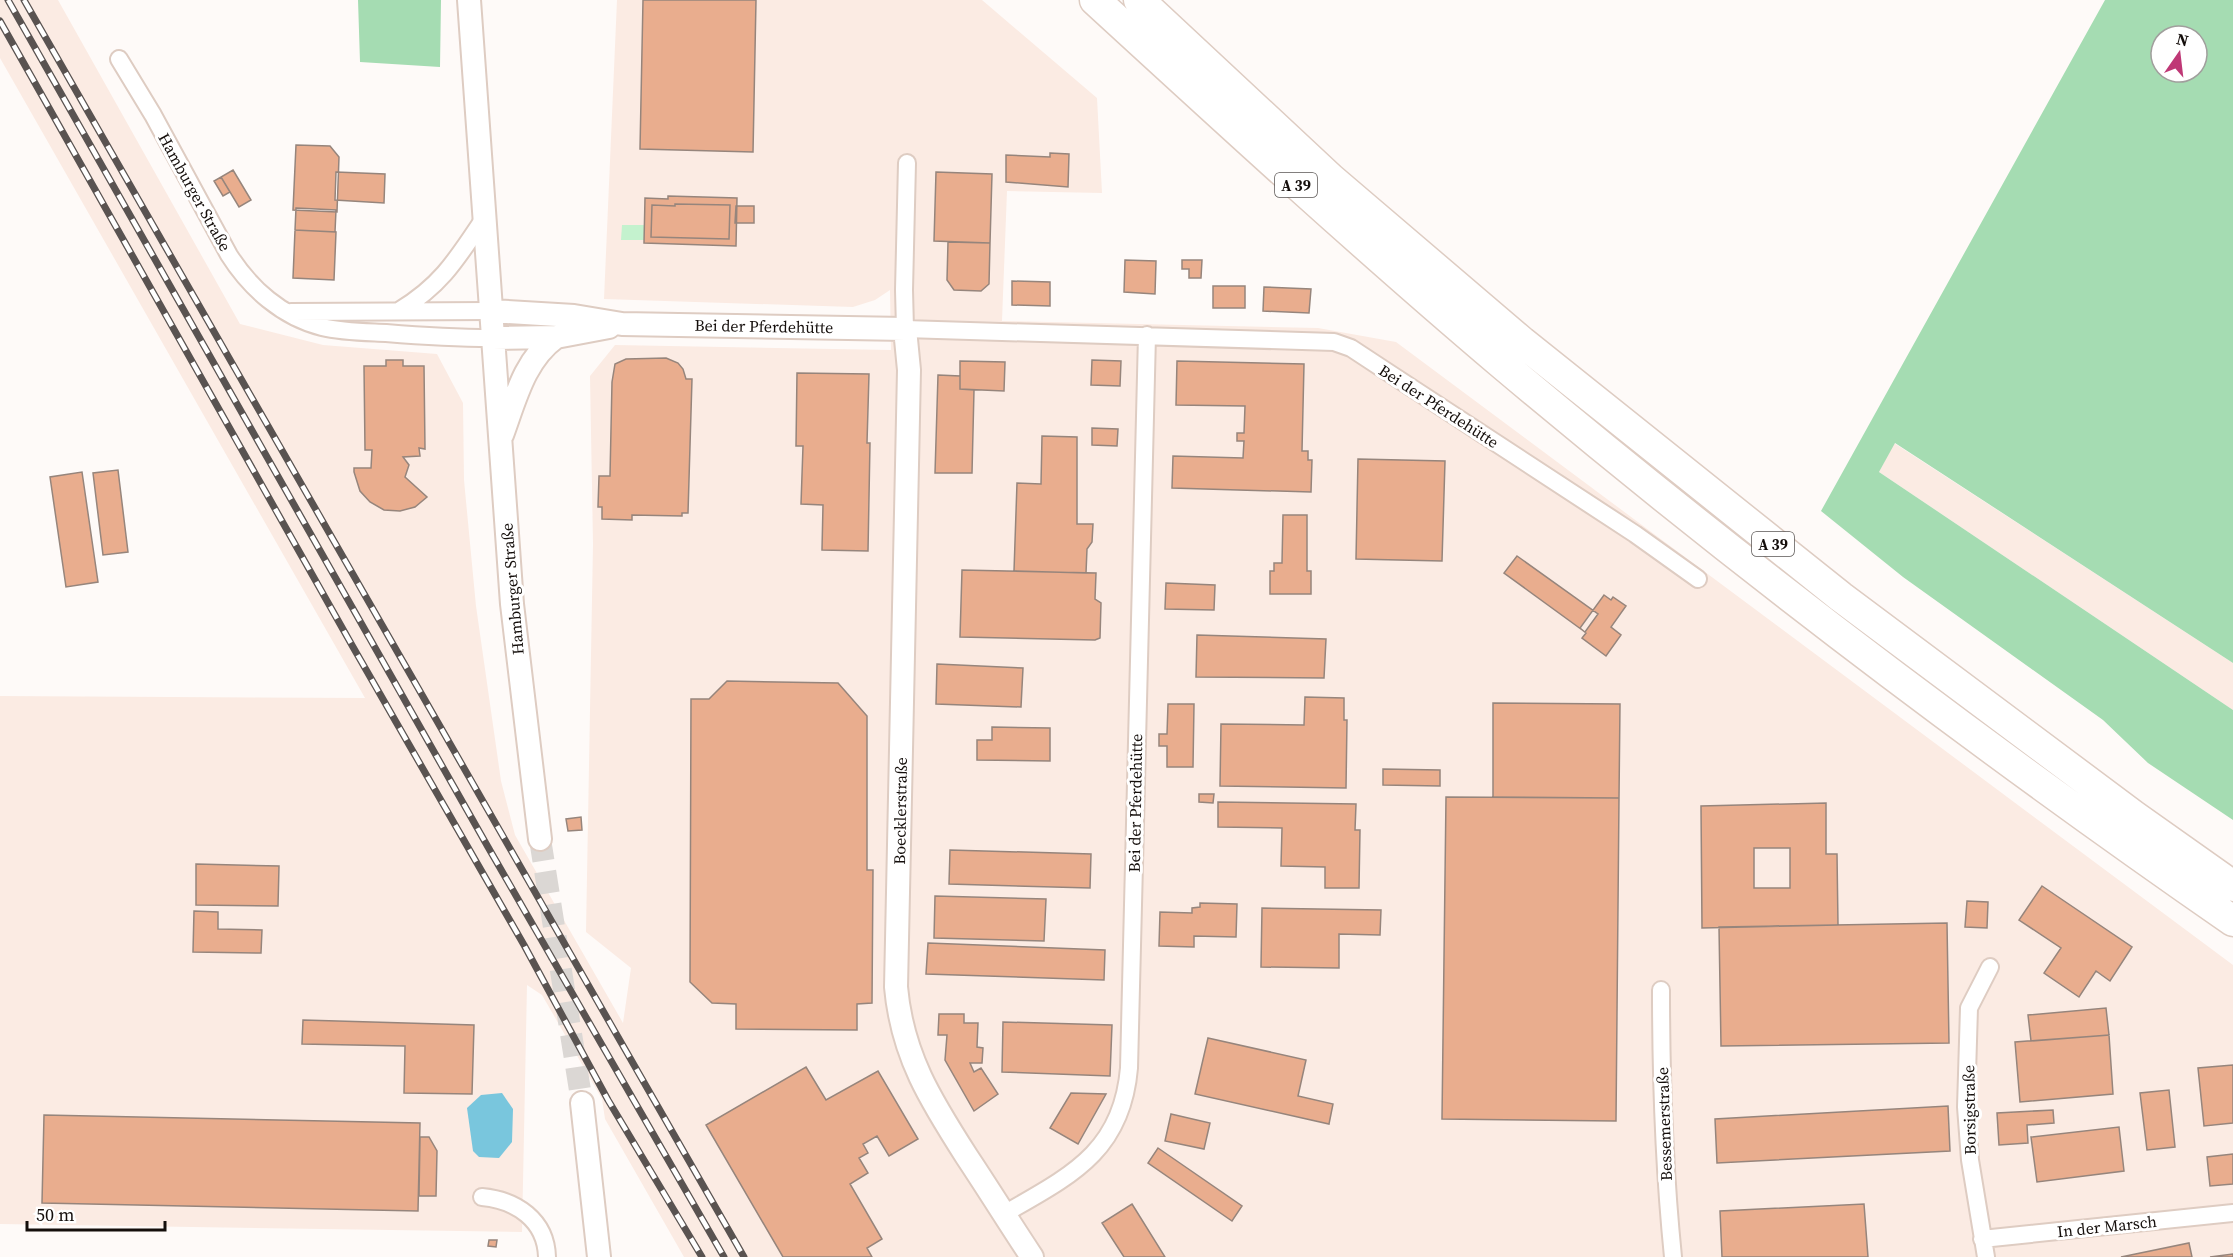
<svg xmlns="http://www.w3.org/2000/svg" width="2233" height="1257" font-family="'Source Serif 4',serif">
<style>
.built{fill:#fbebe3}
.green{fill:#c4f2ce}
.forest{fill:#a5dcb2;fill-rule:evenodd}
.water{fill:#79c6dd}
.building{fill:#e9ad8e;stroke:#96857c;stroke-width:1.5;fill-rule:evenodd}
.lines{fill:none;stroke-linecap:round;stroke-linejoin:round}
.secondary-tunnel{stroke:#dbd7d4;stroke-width:22;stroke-dasharray:22 11;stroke-linecap:butt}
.street-casing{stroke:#deccc2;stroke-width:20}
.secondary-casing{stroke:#deccc2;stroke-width:26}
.highway-casing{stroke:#deccc2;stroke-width:33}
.street{stroke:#fff;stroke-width:16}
.secondary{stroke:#fff;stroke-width:22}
.highway{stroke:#fff;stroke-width:30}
.rail-casing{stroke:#595351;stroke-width:7}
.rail{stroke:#fff;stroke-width:4.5;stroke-dasharray:14;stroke-linecap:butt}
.labels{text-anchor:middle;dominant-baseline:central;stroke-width:6;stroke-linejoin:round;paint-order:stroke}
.shield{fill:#fff;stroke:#5a5654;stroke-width:1.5}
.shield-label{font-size:15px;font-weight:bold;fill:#140e0b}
.street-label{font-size:16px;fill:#140e0b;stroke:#fff}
</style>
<rect width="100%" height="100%" fill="#fefaf8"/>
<path class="built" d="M 0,0 L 58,0 L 240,324 L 323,345 L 437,354 L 463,403 L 464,480 L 476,606 L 501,781 L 515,835 L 623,1023 L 631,968 L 586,932 L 593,544 L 590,376 L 615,345 L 891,350 L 890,290 L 875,300 L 853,307 L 604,299 L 617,0 L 982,0 L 1097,98 L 1102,193 L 1007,191 L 1002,321 L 1318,328 L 1396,342 L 2233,965 L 2233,1257 L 684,1257 L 605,1119 L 602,1099 L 542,995 L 527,985 L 522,1232 L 0,1224 L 0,696 L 365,698 L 0,58 Z
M 1894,443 L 2233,663 L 2233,710 L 1879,472 Z"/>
<path class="green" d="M 622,225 L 647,225 L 647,240 L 621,240 Z"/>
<path class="forest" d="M 358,0 L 441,0 L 440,67 L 360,62 Z
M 2105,0 L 2233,0 L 2233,663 L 1895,443 L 1879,472 L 2233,710 L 2233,820 L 2148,763 L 2103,720 L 1903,577 L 1821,511 ZM 2161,36 L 2197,36 L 2197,72 L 2161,72 Z"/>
<path class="water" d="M 502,1093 L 513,1109 L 512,1142 L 499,1158 L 479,1157 L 473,1151 L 467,1108 L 481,1095 Z"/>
<path class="building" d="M 643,0 L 756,0 L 753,152 L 640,149 Z
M 296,145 L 330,146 L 339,157 L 337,212 L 293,210 Z
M 1050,153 L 1069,154 L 1068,187 L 1006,182 L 1006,155 L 1050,157 Z
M 233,170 L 251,200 L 239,207 L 221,177 Z
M 336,172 L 385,174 L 384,203 L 335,200 Z
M 936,172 L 992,174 L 990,243 L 934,241 Z
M 221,177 L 230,192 L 223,196 L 214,181 Z
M 668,196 L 737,198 L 736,246 L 644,243 L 645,198 L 668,199 ZM 675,204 L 730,205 L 729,239 L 651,237 L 652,205 L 675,206 Z
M 675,204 L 730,205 L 729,239 L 651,237 L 652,205 L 675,206 Z
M 736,206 L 754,206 L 754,223 L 735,223 Z
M 296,208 L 336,210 L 335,232 L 295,230 Z
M 295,230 L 336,232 L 334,280 L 293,278 Z
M 948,242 L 990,243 L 989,284 L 981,291 L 954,290 L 947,280 Z
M 1125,260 L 1156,261 L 1155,294 L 1124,292 Z
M 1182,260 L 1202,260 L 1201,278 L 1189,278 L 1189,269 L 1182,269 Z
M 1012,281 L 1050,282 L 1050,306 L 1012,305 Z
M 1213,286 L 1245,286 L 1245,308 L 1213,308 Z
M 1264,287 L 1311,289 L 1309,313 L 1263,311 Z
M 666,358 L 678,363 L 683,369 L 686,379 L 692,379 L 688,513 L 682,513 L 682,516 L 632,515 L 632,520 L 602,519 L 602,507 L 598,507 L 599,476 L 610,476 L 612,382 L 615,364 L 626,359 Z
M 386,360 L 403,360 L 403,366 L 424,366 L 425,449 L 419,448 L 420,456 L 403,457 L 409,465 L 405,477 L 427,497 L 415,507 L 400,511 L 384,510 L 370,502 L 360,491 L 354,472 L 354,468 L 371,468 L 372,450 L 365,450 L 364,366 L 386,366 Z
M 1092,360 L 1121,361 L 1120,386 L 1091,385 Z
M 960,361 L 1005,362 L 1004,391 L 960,389 Z
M 1177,361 L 1304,364 L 1302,451 L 1308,451 L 1308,460 L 1312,460 L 1311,492 L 1172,488 L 1173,456 L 1243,458 L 1244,441 L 1237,441 L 1237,433 L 1244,433 L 1245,406 L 1176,405 Z
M 797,373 L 869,374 L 867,443 L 870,443 L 868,551 L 822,550 L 823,505 L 801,504 L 803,446 L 796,446 Z
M 938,375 L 960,376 L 960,389 L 974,390 L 972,473 L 935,473 Z
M 1092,428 L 1118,429 L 1117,446 L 1092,445 Z
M 1042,436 L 1077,437 L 1077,524 L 1093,524 L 1092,542 L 1087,549 L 1086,573 L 1014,571 L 1017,483 L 1041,484 Z
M 1358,459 L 1445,461 L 1442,561 L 1356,559 Z
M 118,470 L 128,552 L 103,555 L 93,473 Z
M 82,472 L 98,582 L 66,587 L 50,477 Z
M 1283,515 L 1307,515 L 1307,571 L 1311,571 L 1311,594 L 1270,594 L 1270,571 L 1274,571 L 1274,563 L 1282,563 Z
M 1517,556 L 1598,614 L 1585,632 L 1504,573 Z
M 962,570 L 1096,573 L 1095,599 L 1101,603 L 1100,638 L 1095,640 L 960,637 Z
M 1166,583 L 1215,585 L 1214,610 L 1165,609 Z
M 1604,595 L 1611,600 L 1613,597 L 1626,606 L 1611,627 L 1621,635 L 1606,656 L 1582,638 L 1586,633 L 1580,628 Z
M 1197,635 L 1326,639 L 1324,678 L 1196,677 Z
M 937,664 L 1023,668 L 1021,707 L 936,704 Z
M 727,681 L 838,683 L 867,716 L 867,870 L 873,870 L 872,1003 L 857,1004 L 857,1030 L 736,1029 L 736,1004 L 712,1003 L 690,982 L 691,699 L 709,699 Z
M 1305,697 L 1344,698 L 1344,720 L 1347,720 L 1346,788 L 1220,786 L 1221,724 L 1304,725 Z
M 1493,703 L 1620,704 L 1619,798 L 1493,797 Z
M 1168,704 L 1194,704 L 1193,767 L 1167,767 L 1167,746 L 1159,746 L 1159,734 L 1167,734 Z
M 992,727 L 1050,728 L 1050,761 L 977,760 L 977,740 L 992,740 Z
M 1383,769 L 1440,770 L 1440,786 L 1383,785 Z
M 1199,794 L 1214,794 L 1213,803 L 1199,802 Z
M 1446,797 L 1619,798 L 1616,1121 L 1442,1119 Z
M 1218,802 L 1356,804 L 1355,830 L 1360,830 L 1359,888 L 1325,888 L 1325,867 L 1281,866 L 1282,828 L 1218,827 Z
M 1826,803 L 1826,854 L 1837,854 L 1838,925 L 1702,928 L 1701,806 ZM 1754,848 L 1790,848 L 1790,888 L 1754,888 Z
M 581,817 L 582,830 L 568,831 L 566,819 Z
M 950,850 L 1091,854 L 1090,888 L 949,884 Z
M 196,864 L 279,866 L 278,906 L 196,905 Z
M 2042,886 L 2132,947 L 2110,981 L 2096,971 L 2079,997 L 2044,973 L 2061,948 L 2019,920 Z
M 935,896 L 1046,899 L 1044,941 L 934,938 Z
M 1967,901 L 1988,902 L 1987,928 L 1965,927 Z
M 1200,903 L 1237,904 L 1236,937 L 1194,936 L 1194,947 L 1159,946 L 1160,912 L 1192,913 L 1192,908 L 1200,907 Z
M 1262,908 L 1381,910 L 1380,935 L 1339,934 L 1339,968 L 1261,967 Z
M 194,911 L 218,912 L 218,929 L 262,930 L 261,953 L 193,952 Z
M 1947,923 L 1949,1043 L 1721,1046 L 1719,927 Z
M 928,943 L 1105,950 L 1104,980 L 926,974 Z
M 2106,1008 L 2109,1035 L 2031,1041 L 2028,1015 Z
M 939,1014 L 964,1014 L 964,1023 L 978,1023 L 977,1047 L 983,1048 L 982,1063 L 970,1063 L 974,1072 L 981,1068 L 998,1094 L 974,1111 L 945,1060 L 947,1035 L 938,1035 Z
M 303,1020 L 474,1025 L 472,1094 L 404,1093 L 405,1046 L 302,1044 Z
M 1003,1022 L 1112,1025 L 1110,1076 L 1002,1072 Z
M 2109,1035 L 2113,1094 L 2020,1102 L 2015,1042 Z
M 1208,1038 L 1306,1060 L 1298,1096 L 1333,1104 L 1329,1124 L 1195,1094 Z
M 2233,1065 L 2233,1123 L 2204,1126 L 2198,1068 Z
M 806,1067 L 826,1100 L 878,1071 L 918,1139 L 889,1156 L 877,1136 L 863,1144 L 868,1153 L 859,1158 L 868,1173 L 850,1184 L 882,1239 L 867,1248 L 872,1257 L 783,1257 L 706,1125 Z
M 2169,1090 L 2175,1147 L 2147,1150 L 2140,1093 Z
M 1071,1093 L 1106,1094 L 1078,1144 L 1050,1128 Z
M 1948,1106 L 1950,1151 L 1717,1163 L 1715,1119 Z
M 2053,1110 L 2054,1123 L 2027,1125 L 2028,1143 L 1999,1145 L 1997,1113 Z
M 1171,1114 L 1210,1123 L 1204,1149 L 1165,1141 Z
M 44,1115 L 420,1123 L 418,1211 L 42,1203 Z
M 2119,1127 L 2124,1171 L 2037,1182 L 2031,1137 Z
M 420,1137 L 429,1137 L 437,1151 L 436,1196 L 419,1196 Z
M 1158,1148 L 1242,1206 L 1232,1221 L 1148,1163 Z
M 2233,1154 L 2233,1184 L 2210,1186 L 2207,1157 Z
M 1132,1204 L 1165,1257 L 1124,1257 L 1102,1223 Z
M 1864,1204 L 1868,1257 L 1722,1257 L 1720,1211 Z
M 489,1240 L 497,1240 L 496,1247 L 488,1246 Z
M 2189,1243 L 2192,1257 L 2121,1257 Z
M 2233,1254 L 2233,1257 L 2210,1257 Z"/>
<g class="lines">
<path class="secondary-tunnel" d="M 540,839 L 582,1103"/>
<defs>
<path id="street" d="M 119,59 L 153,115 L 229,255 C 250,288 282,317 322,327 C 342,332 365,332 386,333 C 422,336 457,338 492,338
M 907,163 L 904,290 L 905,329 L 1334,342 L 1351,348 L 1389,373 L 1635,534 L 1698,579
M 400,310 C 442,285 458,257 485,217
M 291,312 L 491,311
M 1661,990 C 1661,1079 1664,1168 1673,1257
M 482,1197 C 516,1200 546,1220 547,1257
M 1004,1214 C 1070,1176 1122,1152 1129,1068 L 1147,335
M 1982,1239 L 2233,1213
M 1986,1257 L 1970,1160 L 1966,1107 L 1969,1008 L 1990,967"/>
<path id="secondary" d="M 469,0 L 512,604 L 540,839
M 491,311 L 574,316 L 622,324 L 905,329 L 909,370 L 896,987 C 902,1055 931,1101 967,1157 C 989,1190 1010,1224 1032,1257
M 492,338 L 556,337 L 609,327
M 502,435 C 515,400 524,360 556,337
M 582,1103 L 599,1257"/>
<path id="highway" d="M 1095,0 C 1229,123 1363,246 1501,363 C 1736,561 1981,746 2233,921
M 1139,0 L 1331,179 L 1522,342 L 1841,597 L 2134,816 L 2233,886"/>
</defs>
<use href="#street" class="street-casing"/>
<use href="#secondary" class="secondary-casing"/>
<use href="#highway" class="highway-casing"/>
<use href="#street" class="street"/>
<use href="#secondary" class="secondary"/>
<use href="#highway" class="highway"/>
<defs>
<path id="rail" d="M 8,0 L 488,847 L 724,1257
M 24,0 L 744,1257
M 0,21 L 353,647 L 524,945 L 608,1100 L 702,1257"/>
</defs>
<use href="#rail" class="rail-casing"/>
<use href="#rail" class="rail"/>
</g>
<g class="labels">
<g class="shield">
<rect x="1275" y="173" width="42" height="24" rx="4.5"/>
<rect x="1752" y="532" width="42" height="24" rx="4.5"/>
</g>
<g class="shield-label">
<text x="1296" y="185">A 39</text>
<text x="1773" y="544">A 39</text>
</g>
<g class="street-label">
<text transform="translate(195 192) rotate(61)">Hamburger Straße</text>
<text transform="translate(764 326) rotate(1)">Bei der Pferdehütte</text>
<text transform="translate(1439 406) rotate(33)">Bei der Pferdehütte</text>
<text transform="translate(512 589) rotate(-95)">Hamburger Straße</text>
<text transform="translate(1135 803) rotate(-89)">Bei der Pferdehütte</text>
<text transform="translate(900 811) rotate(-89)">Boecklerstraße</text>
<text transform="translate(1969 1110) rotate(-91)">Borsigstraße</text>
<text transform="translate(1664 1124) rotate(-92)">Bessemerstraße</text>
<text transform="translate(2107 1226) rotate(-6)">In der Marsch</text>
</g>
</g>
<g transform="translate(2179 54) rotate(14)"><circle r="28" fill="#ffffff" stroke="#a19f9d" stroke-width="1.5"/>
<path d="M0-4.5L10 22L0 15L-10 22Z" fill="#bf3876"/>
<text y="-9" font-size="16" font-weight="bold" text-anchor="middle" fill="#140e0b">N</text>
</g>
<path d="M27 1221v9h138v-9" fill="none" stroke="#140e0b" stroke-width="3"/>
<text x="36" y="1221" font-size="18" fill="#140e0b" stroke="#ffffff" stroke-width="4.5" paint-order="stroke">50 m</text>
</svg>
